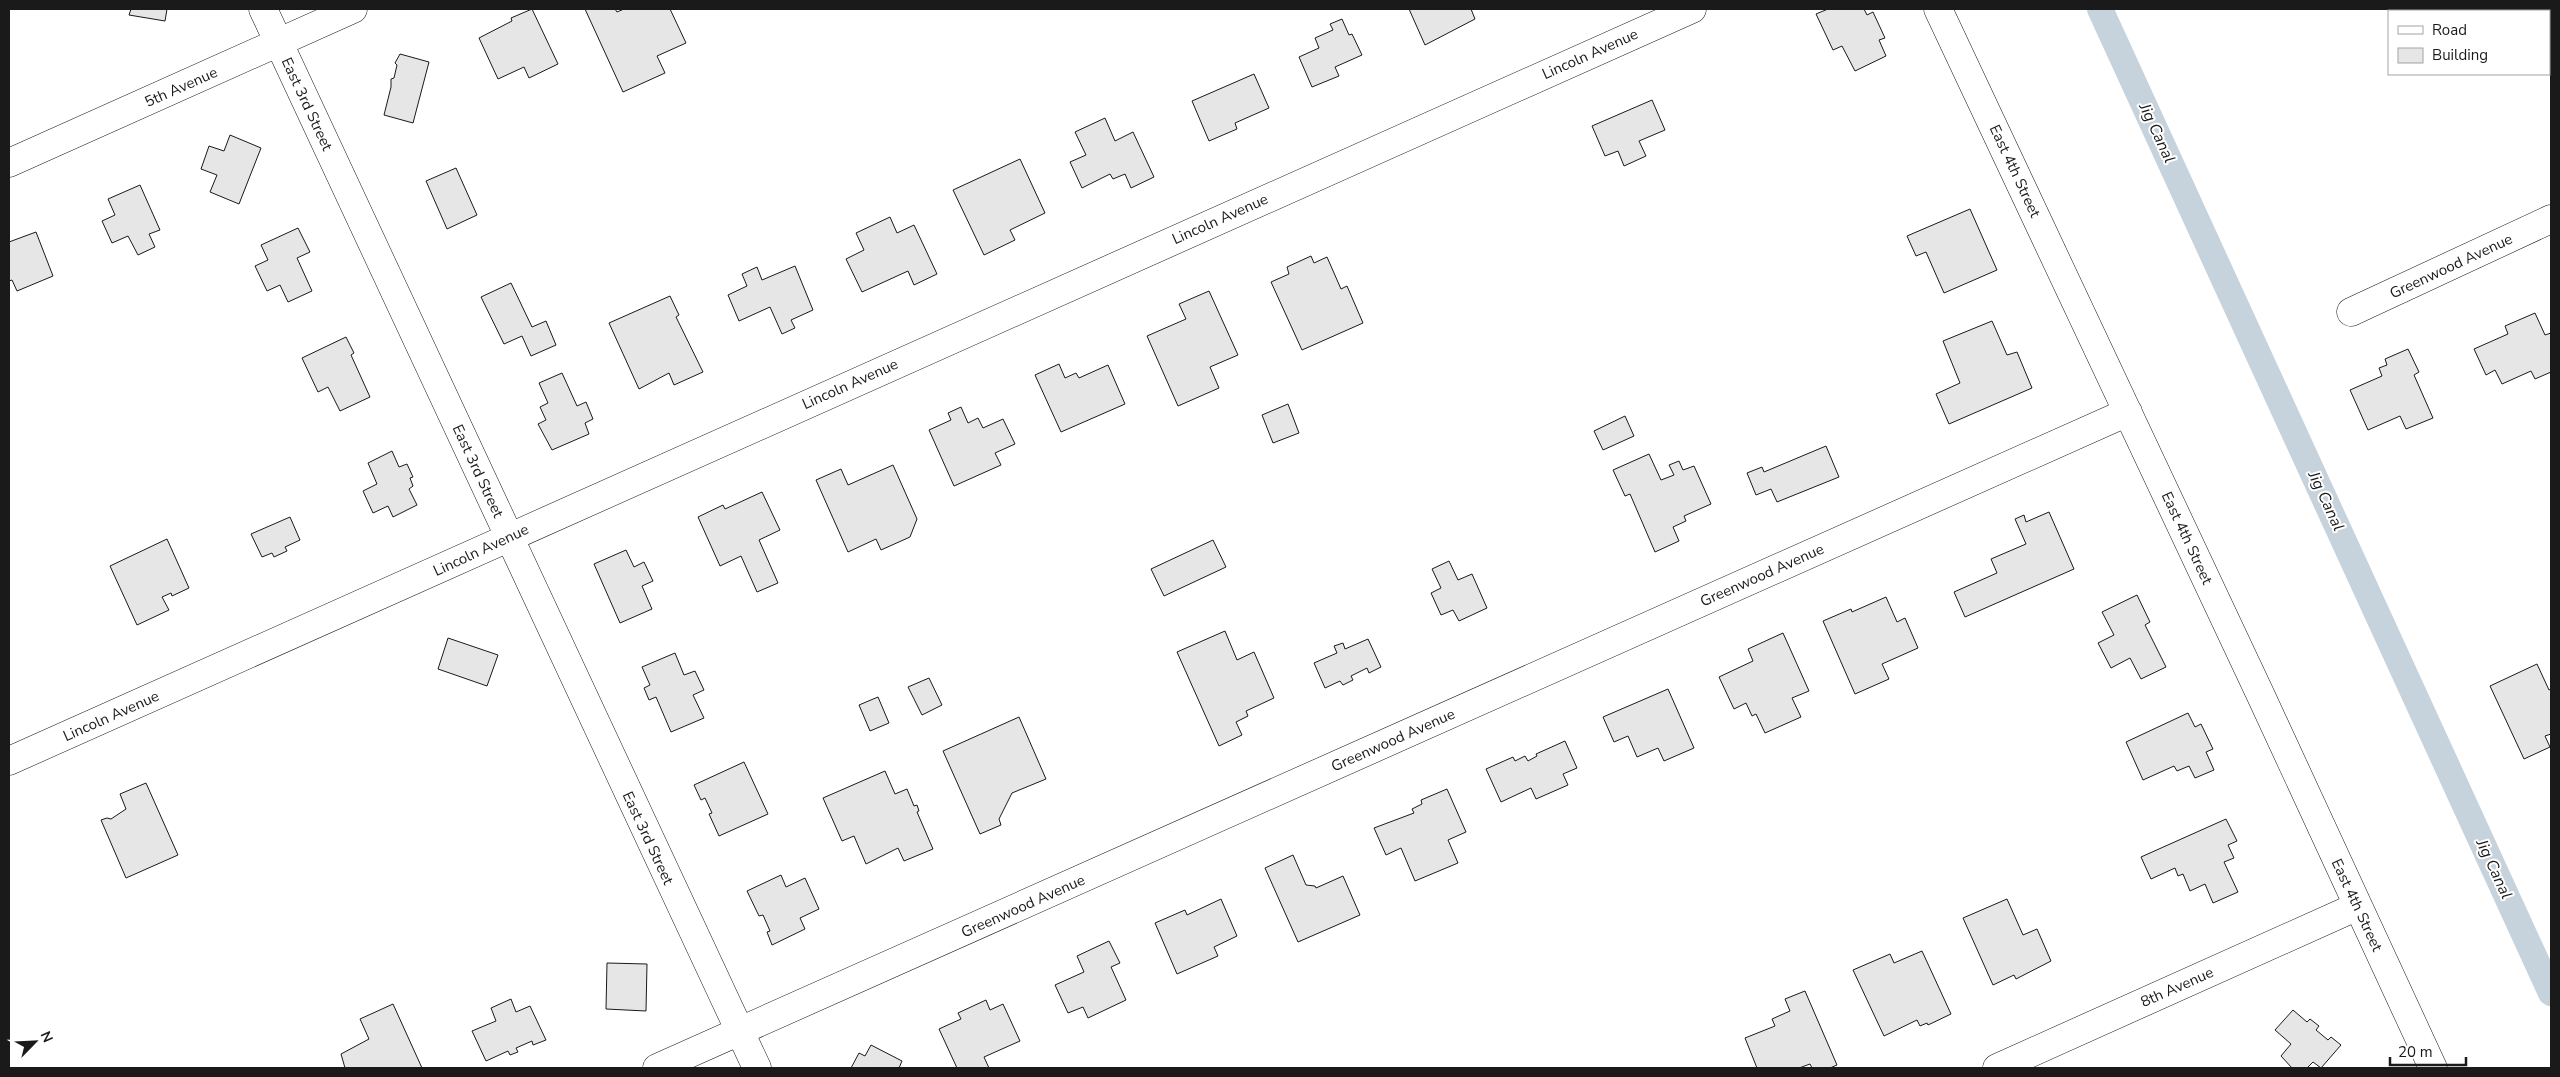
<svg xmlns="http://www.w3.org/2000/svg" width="2560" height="1077" font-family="'Nunito Sans',sans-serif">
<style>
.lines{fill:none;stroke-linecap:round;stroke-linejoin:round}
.canal{stroke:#c6d2dc;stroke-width:26}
.building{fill:#e6e6e6;stroke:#1a1a1a}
.minor-casing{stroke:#1a1a1a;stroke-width:29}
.minor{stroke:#fff;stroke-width:28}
.labels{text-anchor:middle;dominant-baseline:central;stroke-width:4;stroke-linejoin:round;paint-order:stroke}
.street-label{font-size:15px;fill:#1a1a1a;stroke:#fff}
.water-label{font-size:16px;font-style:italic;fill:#1a1a1a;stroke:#fff}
</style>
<rect width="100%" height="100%" fill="#fff"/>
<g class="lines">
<path class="canal" d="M 2100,9 L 2551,993"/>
</g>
<path class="building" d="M 131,9 L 167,9 L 165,21 L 129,15 Z
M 532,9 L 558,64 L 529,78 L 524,67 L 498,79 L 479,38 L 512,21 L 511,18 Z
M 585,9 L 615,9 L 617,12 L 624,9 L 670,9 L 686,43 L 657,56 L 665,73 L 623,92 Z
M 1409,9 L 1471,9 L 1475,19 L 1425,45 Z
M 1828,9 L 1864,9 L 1867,15 L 1873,12 L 1885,38 L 1879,40 L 1886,56 L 1855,71 L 1842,46 L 1833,50 L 1816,14 Z
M 1342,19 L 1349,35 L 1352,34 L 1362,55 L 1335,67 L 1339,76 L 1312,87 L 1299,57 L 1319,48 L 1315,38 L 1333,30 L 1330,24 Z
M 400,54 L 429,62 L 413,123 L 384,115 L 391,87 L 391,79 L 394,78 L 397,65 L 395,63 Z
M 1254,74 L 1269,108 L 1235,123 L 1237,129 L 1209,141 L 1192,101 Z
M 1652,100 L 1665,130 L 1639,141 L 1646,156 L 1624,166 L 1618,151 L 1605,156 L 1592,126 Z
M 1105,118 L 1115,141 L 1133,132 L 1154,177 L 1131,188 L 1125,174 L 1113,179 L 1110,174 L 1082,188 L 1070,162 L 1086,155 L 1075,132 Z
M 230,135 L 261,148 L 239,204 L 210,192 L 217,175 L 201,169 L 209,146 L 224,151 Z
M 1020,159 L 1045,213 L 1010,230 L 1015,240 L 984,255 L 953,190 Z
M 456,168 L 477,215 L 447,229 L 426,181 Z
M 140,185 L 160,230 L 149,234 L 155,247 L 138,255 L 128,236 L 112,243 L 102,221 L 115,215 L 108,199 Z
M 1970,209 L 1997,270 L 1944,293 L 1926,252 L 1916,256 L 1907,236 Z
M 890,217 L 897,233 L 914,225 L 937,274 L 914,285 L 908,271 L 862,292 L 846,259 L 864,250 L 856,233 Z
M 298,228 L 310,252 L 297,258 L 312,291 L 288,302 L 280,285 L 267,291 L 255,266 L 268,260 L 261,245 Z
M 36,232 L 53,276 L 17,291 L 12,280 L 9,281 L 9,242 Z
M 1311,256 L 1314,263 L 1327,257 L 1341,289 L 1347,286 L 1363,323 L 1302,350 L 1271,282 L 1289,274 L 1287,267 Z
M 795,266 L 813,310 L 791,320 L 795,328 L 782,334 L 770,307 L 739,321 L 728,295 L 747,286 L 742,274 L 757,267 L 762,280 Z
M 511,283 L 532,327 L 546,321 L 556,345 L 531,356 L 522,336 L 504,344 L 481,297 Z
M 1209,291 L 1238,355 L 1210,367 L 1219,388 L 1178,406 L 1147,336 L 1186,319 L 1179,304 Z
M 670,296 L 679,315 L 676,317 L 703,372 L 674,385 L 669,373 L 639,389 L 609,323 Z
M 2535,313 L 2545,335 L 2551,333 L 2551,372 L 2535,379 L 2531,371 L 2502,384 L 2495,370 L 2486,375 L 2474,349 L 2508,334 L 2505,326 Z
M 1992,321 L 2007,355 L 2017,352 L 2032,388 L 1949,424 L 1936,394 L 1960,383 L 1943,341 Z
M 346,337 L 354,353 L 351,355 L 370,397 L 340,411 L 328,387 L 318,392 L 302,358 Z
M 2408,349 L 2419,372 L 2414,375 L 2433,418 L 2406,429 L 2400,416 L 2368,430 L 2350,390 L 2382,376 L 2379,368 L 2387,365 L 2385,359 Z
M 1059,364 L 1065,378 L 1076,373 L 1079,378 L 1108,365 L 1125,404 L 1061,432 L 1035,375 Z
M 562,373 L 577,406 L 586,402 L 593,419 L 585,423 L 589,434 L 552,450 L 538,424 L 546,420 L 540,407 L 548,403 L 539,383 Z
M 1288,404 L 1299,433 L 1273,443 L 1262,415 Z
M 961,407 L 968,423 L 978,418 L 983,428 L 1003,419 L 1015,444 L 995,453 L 1001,465 L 954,486 L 929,430 L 951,420 L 948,413 Z
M 1625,416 L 1634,436 L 1603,450 L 1594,431 Z
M 1826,446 L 1839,477 L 1777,502 L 1771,489 L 1756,495 L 1747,473 L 1762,467 L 1764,472 Z
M 392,451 L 399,467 L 407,464 L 413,477 L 410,478 L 413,486 L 409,489 L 417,505 L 393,517 L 388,506 L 373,513 L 363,491 L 377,484 L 368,463 Z
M 1649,454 L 1661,480 L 1674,475 L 1669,465 L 1679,461 L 1683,470 L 1694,466 L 1711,504 L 1684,516 L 1686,521 L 1673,527 L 1679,541 L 1655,552 L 1630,494 L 1625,496 L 1613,470 Z
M 893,465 L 917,519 L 910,537 L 881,550 L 876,539 L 848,552 L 816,480 L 841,469 L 848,485 Z
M 762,492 L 780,530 L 759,540 L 778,583 L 757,592 L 741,556 L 720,566 L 698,517 L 723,505 L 725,509 Z
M 2049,512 L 2074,569 L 1965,617 L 1954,592 L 1997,573 L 1991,559 L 2026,544 L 2015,519 L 2024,515 L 2026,522 Z
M 290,517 L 300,540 L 285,547 L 287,551 L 274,557 L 272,553 L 262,557 L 251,534 Z
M 167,539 L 189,588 L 172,596 L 171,593 L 162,597 L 169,610 L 137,625 L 110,566 Z
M 1213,540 L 1226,567 L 1164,596 L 1151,569 Z
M 626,550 L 634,567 L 644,562 L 653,581 L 642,586 L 652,609 L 620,623 L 594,564 Z
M 1449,561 L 1458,580 L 1472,574 L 1487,608 L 1459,621 L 1453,610 L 1441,615 L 1431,593 L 1441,588 L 1432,569 Z
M 2137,595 L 2150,622 L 2145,625 L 2166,667 L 2141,679 L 2130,658 L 2111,668 L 2098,643 L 2114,635 L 2102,612 Z
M 1886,597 L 1897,622 L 1905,618 L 1918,648 L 1882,664 L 1889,679 L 1855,694 L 1823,621 L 1851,609 L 1852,612 Z
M 1225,631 L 1237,660 L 1254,652 L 1274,698 L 1246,711 L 1248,716 L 1236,722 L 1242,735 L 1219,746 L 1177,652 Z
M 1783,633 L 1809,691 L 1792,698 L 1801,717 L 1765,733 L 1756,714 L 1752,716 L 1746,703 L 1734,709 L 1719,677 L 1753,661 L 1748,649 Z
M 448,638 L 498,655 L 487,686 L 438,669 Z
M 1368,639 L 1381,667 L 1369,673 L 1367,668 L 1351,676 L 1353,680 L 1343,685 L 1340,681 L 1325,688 L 1314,663 L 1337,653 L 1334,646 L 1343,643 L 1345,649 Z
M 675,653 L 684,675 L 695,671 L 704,690 L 693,695 L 704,718 L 671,732 L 656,697 L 649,700 L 644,688 L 650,685 L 642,667 Z
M 2537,664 L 2549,690 L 2551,689 L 2551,734 L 2545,736 L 2550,747 L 2524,759 L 2490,686 Z
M 929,678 L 942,705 L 922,715 L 908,687 Z
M 1668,689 L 1694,748 L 1664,761 L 1658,748 L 1637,757 L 1628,736 L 1614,742 L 1603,717 Z
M 878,697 L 889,723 L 870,731 L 859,705 Z
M 2188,713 L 2195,727 L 2201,724 L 2213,749 L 2206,752 L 2214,770 L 2195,778 L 2189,766 L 2177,771 L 2174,766 L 2143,780 L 2126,742 Z
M 1019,717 L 1046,779 L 1012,793 L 999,819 L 1001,825 L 980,834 L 943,751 Z
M 1565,741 L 1577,768 L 1563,774 L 1568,785 L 1536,799 L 1531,788 L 1501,802 L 1486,769 L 1513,757 L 1515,761 L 1525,756 L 1528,761 L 1537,756 L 1536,754 Z
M 744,762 L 768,814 L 719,836 L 709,814 L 712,813 L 705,798 L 701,800 L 694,785 Z
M 885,771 L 895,794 L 907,789 L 914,806 L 917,805 L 919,811 L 917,812 L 933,849 L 904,861 L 898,848 L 866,864 L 854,836 L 842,841 L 823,798 Z
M 146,783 L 178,855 L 126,878 L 101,820 L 107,818 L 111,819 L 126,809 L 120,794 Z
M 1447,789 L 1466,832 L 1448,840 L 1458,863 L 1415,881 L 1401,848 L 1386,855 L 1374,828 L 1414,813 L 1412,809 L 1422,804 L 1421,800 Z
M 2226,819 L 2237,841 L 2228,845 L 2234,858 L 2224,862 L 2238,892 L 2213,903 L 2205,884 L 2190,891 L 2183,874 L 2178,876 L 2175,868 L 2151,879 L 2141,857 Z
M 1293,855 L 1306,885 L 1315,886 L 1316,888 L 1343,876 L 1360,915 L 1298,942 L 1265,868 Z
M 781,875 L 786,887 L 805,878 L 819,909 L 800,918 L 805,929 L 772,945 L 767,932 L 770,931 L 763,915 L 759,916 L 747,891 Z
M 1221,899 L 1237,936 L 1214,947 L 1218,956 L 1177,974 L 1155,923 L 1185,910 L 1187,915 Z
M 2007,899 L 2023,935 L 2037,929 L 2051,961 L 2016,979 L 2014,975 L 1993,985 L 1963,918 Z
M 1109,941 L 1120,963 L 1111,967 L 1126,1000 L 1088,1018 L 1083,1007 L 1068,1013 L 1055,985 L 1084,972 L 1077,956 Z
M 1922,951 L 1951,1014 L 1928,1025 L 1927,1023 L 1920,1026 L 1917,1020 L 1884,1036 L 1853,970 L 1890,954 L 1894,963 Z
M 607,963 L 647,964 L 646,1011 L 606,1009 Z
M 1805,991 L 1837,1065 L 1830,1068 L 1812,1068 L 1810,1064 L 1799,1068 L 1757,1068 L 1745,1038 L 1775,1026 L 1772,1019 L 1790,1011 L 1785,999 Z
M 511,999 L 516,1012 L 530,1006 L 546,1040 L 533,1045 L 532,1041 L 516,1048 L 518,1052 L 510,1055 L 508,1051 L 486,1061 L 472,1031 L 496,1021 L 491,1008 Z
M 986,1000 L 990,1010 L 1003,1004 L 1020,1041 L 984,1057 L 989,1068 L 957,1068 L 939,1029 L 961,1019 L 958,1013 Z
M 393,1004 L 422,1068 L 345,1068 L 341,1054 L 369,1039 L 360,1019 Z
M 2293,1010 L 2307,1022 L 2310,1019 L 2319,1026 L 2316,1030 L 2328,1040 L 2331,1037 L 2341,1045 L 2321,1068 L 2313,1062 L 2307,1068 L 2292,1068 L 2281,1056 L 2291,1044 L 2275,1030 Z
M 871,1045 L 902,1061 L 899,1068 L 851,1068 L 859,1053 L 865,1056 Z"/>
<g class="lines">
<defs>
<path id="minor" d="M 263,9 L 757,1068
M 1938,9 L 2262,698 L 2433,1068
M 9,163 L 353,9
M 2351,312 L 2551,219
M 9,761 L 1692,9
M 657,1068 L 2128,412
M 1997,1068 L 2358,906"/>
</defs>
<use href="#minor" class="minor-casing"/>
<use href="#minor" class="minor"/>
</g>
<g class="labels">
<g class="street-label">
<text transform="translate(1590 54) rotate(-24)">Lincoln Avenue</text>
<text transform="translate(181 87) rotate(-24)">5th Avenue</text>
<text transform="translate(307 104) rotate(65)">East 3rd Street</text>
<text transform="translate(2015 171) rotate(65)">East 4th Street</text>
<text transform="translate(1220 219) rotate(-24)">Lincoln Avenue</text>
<text transform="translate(2451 266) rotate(-25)">Greenwood Avenue</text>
<text transform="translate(850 384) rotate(-24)">Lincoln Avenue</text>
<text transform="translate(478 471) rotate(65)">East 3rd Street</text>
<text transform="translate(2187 538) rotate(65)">East 4th Street</text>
<text transform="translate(481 550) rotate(-25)">Lincoln Avenue</text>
<text transform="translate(1762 575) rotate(-24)">Greenwood Avenue</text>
<text transform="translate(111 716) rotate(-24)">Lincoln Avenue</text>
<text transform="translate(1393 740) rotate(-24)">Greenwood Avenue</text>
<text transform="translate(648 838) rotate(65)">East 3rd Street</text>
<text transform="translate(2357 905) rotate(65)">East 4th Street</text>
<text transform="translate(1023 906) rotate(-24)">Greenwood Avenue</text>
<text transform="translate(2177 987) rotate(-24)">8th Avenue</text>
</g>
<g class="water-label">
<text transform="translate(2157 133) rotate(65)">Jig Canal</text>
<text transform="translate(2326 501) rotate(65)">Jig Canal</text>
<text transform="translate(2494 869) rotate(65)">Jig Canal</text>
</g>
</g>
<rect width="2560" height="1077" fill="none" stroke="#1a1a1a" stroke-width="20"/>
<rect x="2388" y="10" width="162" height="65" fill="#ffffff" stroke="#a3a3a3"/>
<rect x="2398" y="26" width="25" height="8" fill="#ffffff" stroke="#a3a3a3"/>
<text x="2432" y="35" font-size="15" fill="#1a1a1a">Road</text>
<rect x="2398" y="48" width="25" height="15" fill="#e6e6e6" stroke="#a3a3a3"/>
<text x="2432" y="60" font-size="15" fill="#1a1a1a">Building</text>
<g transform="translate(35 1042) rotate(66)" stroke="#ffffff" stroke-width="4" paint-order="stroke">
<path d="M0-4L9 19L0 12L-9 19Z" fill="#1a1a1a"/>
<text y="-8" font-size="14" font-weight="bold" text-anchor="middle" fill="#1a1a1a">N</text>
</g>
<path d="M2390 1057v8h76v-8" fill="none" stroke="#1a1a1a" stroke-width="2.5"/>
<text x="2398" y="1057" font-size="15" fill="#1a1a1a" stroke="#ffffff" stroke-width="4" paint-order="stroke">20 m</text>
</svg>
